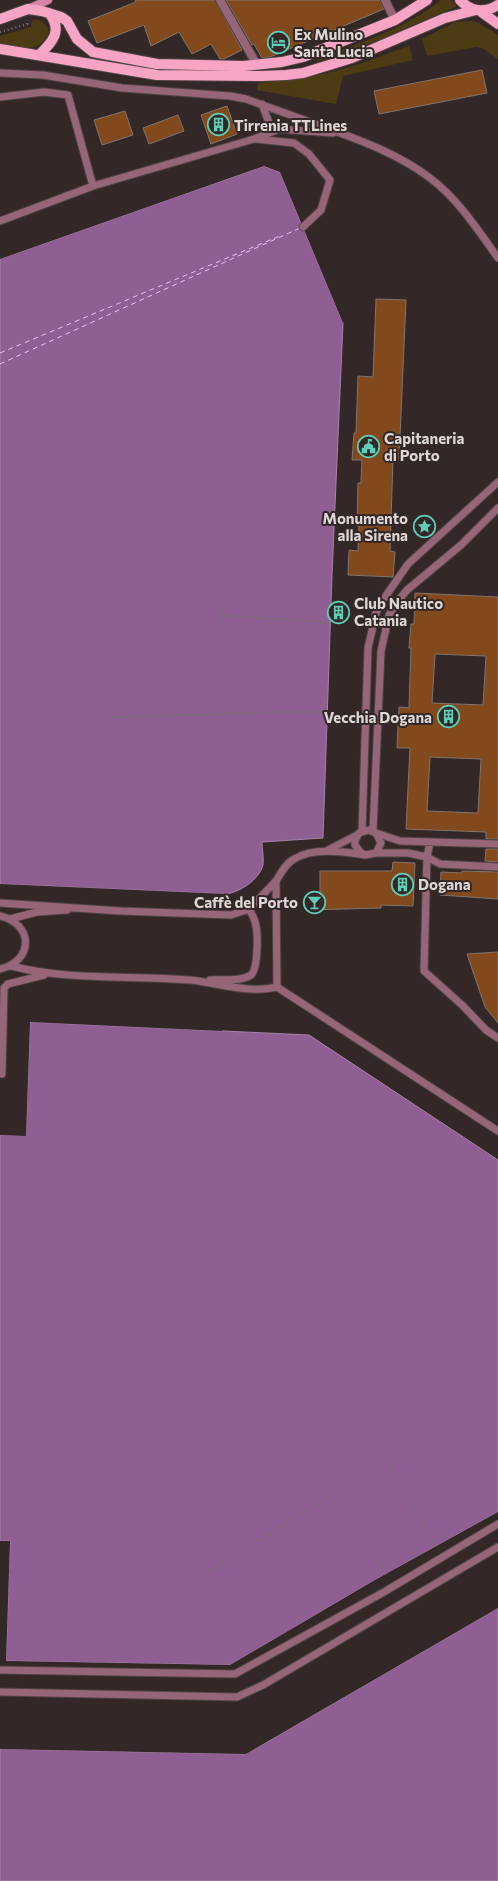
<svg xmlns="http://www.w3.org/2000/svg" width="498" height="1881" font-family="Commissioner,sans-serif">
<style>
.green{fill:#4d3c13}
.water{fill:#8f5f93;stroke:#a783a7}
.pier{fill:#332827}
.lines{fill:none;stroke-linecap:round;stroke-linejoin:round}
.ferry{stroke:#f2baf6;stroke-width:1;stroke-dasharray:5 4;stroke-linecap:butt}
.building{fill:#82491c;stroke:#80756f;fill-rule:evenodd}
.service-casing{stroke:#4e4443;stroke-width:9}
.minor-casing{stroke:#4e4443;stroke-width:10}
.secondary-casing{stroke:#4e4443;stroke-width:10}
.primary-casing{stroke:#4e4443;stroke-width:12}
.path{stroke:#796f6e;stroke-width:2.5;stroke-dasharray:1 3;stroke-linecap:butt}
.service{stroke:#976578;stroke-width:7}
.minor{stroke:#976578;stroke-width:8}
.secondary{stroke:#d484a4;stroke-width:8}
.primary{stroke:#f8a4c5;stroke-width:10}
.labels{text-anchor:middle;dominant-baseline:central;stroke-width:4;stroke-linejoin:round;paint-order:stroke}
.poi-label{font-size:15px;font-weight:bold;fill:#ded7d6;stroke:#332827;text-anchor:start}
</style>
<rect width="100%" height="100%" fill="#332827"/>
<path class="green" d="M 441,0 L 451,0 L 457,6 L 351,52 L 313,62 C 357,42 403,31 441,0 Z
M 32,20 C 40,19 47,23 49,32 C 37,57 22,45 0,43 L 0,36 L 31,27 Z
M 473,21 L 479,23 L 498,35 L 498,59 L 484,49 L 477,47 L 427,56 L 422,39 L 455,22 Z
M 409,46 L 413,60 L 343,76 L 336,104 L 257,90 L 258,83 C 280,81 301,79 322,74 C 352,68 381,56 409,46 Z"/>
<path class="water" d="M 264,166 L 280,172 L 343,323 L 332,575 L 323,838 L 262,842 C 262,849 264,858 263,865 C 259,880 240,892 226,894 L 0,884 L 0,259 Z
M 30,1022 L 309,1035 L 498,1160 L 498,1512 L 375,1580 L 230,1665 L 6,1661 L 10,1541 L 0,1541 L 0,1135 L 26,1135 Z
M 498,1608 L 498,1881 L 0,1881 L 0,1749 L 246,1754 Z"/>
<path class="pier" d="M 265,164 L 281,171 L 344,319 L 343,323 L 280,172 L 264,166 L 0,259 L 0,257 Z
M 0,884 L 226,894 L 226,896 L 0,886 Z
M 29,1020 L 222,1029 L 222,1031 L 30,1022 L 26,1136 L 0,1135 L 0,1133 L 24,1134 Z
M 498,1512 L 498,1514 L 376,1582 L 230,1667 L 6,1663 L 4,1662 L 8,1543 L 0,1543 L 0,1541 L 10,1541 L 6,1661 L 230,1665 L 375,1580 Z
M 498,1606 L 498,1608 L 246,1754 L 0,1749 L 0,1747 L 246,1752 Z"/>
<g class="lines">
<path class="ferry" d="M 0,353 L 282,235
M 0,364 L 300,228"/>
</g>
<path class="building" d="M 135,0 L 215,0 L 242,50 L 224,59 L 220,59 L 211,44 L 192,54 L 179,32 L 151,46 L 144,25 L 97,43 L 88,21 L 136,2 Z
M 226,0 L 380,0 L 384,9 L 270,57 L 262,58 L 254,44 L 252,45 Z
M 482,70 L 487,93 L 379,114 L 374,91 Z
M 227,106 L 237,134 L 211,144 L 201,115 Z
M 125,111 L 133,135 L 102,145 L 94,120 Z
M 178,115 L 184,131 L 149,144 L 143,128 Z
M 376,299 L 406,300 L 399,459 L 393,459 L 390,551 L 395,552 L 393,577 L 348,575 L 349,550 L 358,551 L 359,526 L 357,526 L 358,483 L 361,483 L 362,460 L 352,460 L 354,433 L 356,433 L 358,376 L 373,377 Z
M 415,593 L 498,597 L 498,839 L 486,839 L 486,832 L 406,829 L 410,748 L 397,748 L 398,727 L 399,707 L 409,708 L 411,648 L 409,648 L 411,624 L 414,624 ZM 435,654 L 486,656 L 483,705 L 432,703 ZM 430,757 L 481,759 L 478,813 L 427,811 Z
M 486,849 L 498,849 L 498,862 L 485,861 Z
M 393,862 L 415,863 L 413,906 L 381,905 L 381,908 L 308,910 L 308,895 L 320,894 L 320,871 L 392,871 Z
M 462,871 L 498,872 L 498,899 L 440,895 L 441,872 L 462,873 Z
M 498,952 L 498,1023 L 485,1007 L 467,954 Z"/>
<g class="lines">
<defs>
<path id="service" d="M 0,73 L 43,75 L 122,88 L 230,96 L 246,99 C 271,108 296,117 321,126 C 359,140 397,153 430,178 C 458,199 478,230 498,258
M 0,97 L 44,92 L 68,95 L 93,186 L 254,139 L 279,129 L 333,133
M 262,104 L 272,131
M 256,139 L 294,143 L 309,154 L 330,180 L 321,210 L 303,227
M 0,221 L 93,186
M 373,831 L 381,651 L 389,615 L 398,601 L 407,590 L 461,545 L 498,508
M 362,832 L 368,648 L 376,613 L 383,600 L 408,564 L 498,482
M 376,833 L 400,841 L 498,844
M 430,842 L 427,857 L 424,971 L 462,1005 L 486,1030 L 498,1038
M 326,851 L 357,835
M 376,853 L 381,843 L 376,833 L 369,830 L 359,833 L 355,840 L 355,845 L 361,853 L 365,855 L 376,853 L 408,853 L 427,857 L 440,864 L 498,867
M 365,855 C 344,852 314,847 294,859 C 286,863 281,873 276,881 L 277,987 L 498,1131
M 0,903 L 121,911 L 231,915 L 249,909 L 276,881
M 0,916 C 34,924 34,961 0,969
M 10,919 L 37,912 L 67,910
M 11,966 C 70,981 130,975 190,980 C 219,983 249,994 277,987
M 210,980 C 222,979 240,982 251,975 C 258,969 258,935 256,926 C 255,920 252,914 249,909
M 0,1073 L 2,1074 L 4,988 L 8,984 L 44,975
M 0,1670 L 235,1674 L 384,1592 L 498,1524
M 0,1692 L 237,1697 L 263,1685 L 498,1547"/>
<path id="minor" d="M 220,0 L 257,65
M 385,0 L 395,20"/>
<path id="secondary" d="M 28,9 L 48,0"/>
<path id="primary" d="M 460,0 C 471,12 485,13 498,5
M 480,11 L 498,24
M 0,19 L 28,9 L 42,11 L 61,17 L 67,21 L 77,39 L 93,52 L 157,64 L 243,66 L 282,62 L 303,57 L 395,20 L 427,0
M 0,49 L 157,75 L 262,76 L 286,75 L 303,73 L 352,58 L 445,18 L 476,10
M 39,55 C 53,42 63,30 49,13"/>
</defs>
<use href="#service" class="service-casing"/>
<use href="#minor" class="minor-casing"/>
<use href="#secondary" class="secondary-casing"/>
<use href="#primary" class="primary-casing"/>
<path class="path" d="M 0,32 L 27,24 L 27,20
M 220,615 L 331,623
M 219,625 L 220,606
M 114,717 L 326,711
M 384,1457 L 435,1547
M 366,1543 L 386,1574
M 9,1571 L 208,1572 L 332,1495"/>
<use href="#service" class="service"/>
<use href="#minor" class="minor"/>
<use href="#secondary" class="secondary"/>
<use href="#primary" class="primary"/>
</g>
<defs>
<symbol id="hotel-ring" viewBox="-11 -11 22 22"><circle r="9.5" fill="#332827" stroke="#5eceb8" stroke-width="1.5"/><path d="M-6-4.5h1.5V1H6V5H4.5V3h-9V5H-6ZM-4 0a1.8 1.8 0 1 1 3.6 0ZM.5 0V-2.5h3Q6-2.5 6 0Z" fill="#5eceb8"/></symbol>
<symbol id="building-ring" viewBox="-11 -11 22 22"><circle r="9.5" fill="#332827" stroke="#5eceb8" stroke-width="1.5"/><path d="M-4-6H4V6H1V3H-1V6H-4ZM-2.5-4.3h1.7v1.8h-1.7ZM.8-4.3h1.7v1.8H.8ZM-2.5-1h1.7V.8h-1.7ZM.8-1h1.7V.8H.8Z" fill="#5eceb8"/></symbol>
<symbol id="civic-ring" viewBox="-11 -11 22 22"><circle r="9.5" fill="#332827" stroke="#5eceb8" stroke-width="1.5"/><path d="M-.6-6.5H3V-4.5H.6V-3L4-1V1h2V6H-6V1h2V-1L-.6-3ZM-1.2 2.5V6h2.4V2.5Z" fill="#5eceb8"/></symbol>
<symbol id="sight-ring" viewBox="-11 -11 22 22"><circle r="9.5" fill="#332827" stroke="#5eceb8" stroke-width="1.5"/><path d="M0-6L1.8-2.2L6-1.7L2.9 1.2L3.7 5.4L0 3.3L-3.7 5.4L-2.9 1.2L-6-1.7L-1.8-2.2Z" fill="#5eceb8"/></symbol>
<symbol id="bar-ring" viewBox="-11 -11 22 22"><circle r="9.5" fill="#332827" stroke="#5eceb8" stroke-width="1.5"/><path d="M-6-5H6L.8 .8V4.5H3.5V6h-7V4.5H-.8V.8Z" fill="#5eceb8"/></symbol>
</defs>
<g fill-rule="evenodd">
<use href="#hotel-ring" x="266" y="30" width="25" height="25"/>
<use href="#building-ring" x="206" y="112" width="25" height="25"/>
<use href="#civic-ring" x="356" y="434" width="25" height="25"/>
<use href="#sight-ring" x="412" y="514" width="25" height="25"/>
<use href="#building-ring" x="326" y="600" width="25" height="25"/>
<use href="#building-ring" x="436" y="704" width="25" height="25"/>
<use href="#building-ring" x="390" y="872" width="25" height="25"/>
<use href="#bar-ring" x="302" y="890" width="25" height="25"/>
</g>
<g class="labels">
<g class="poi-label">
<text x="294" y="34">Ex Mulino<tspan x="294" dy="17">Santa Lucia</tspan></text>
<text x="234" y="125">Tirrenia TTLines</text>
<text x="384" y="438">Capitaneria<tspan x="384" dy="17">di Porto</tspan></text>
<text x="408" y="518" text-anchor="end">Monumento<tspan x="408" dy="17">alla Sirena</tspan></text>
<text x="354" y="603">Club Nautico<tspan x="354" dy="17">Catania</tspan></text>
<text x="432" y="717" text-anchor="end">Vecchia Dogana</text>
<text x="418" y="884">Dogana</text>
<text x="298" y="902" text-anchor="end">Caffè del Porto</text>
</g>
</g>
</svg>
